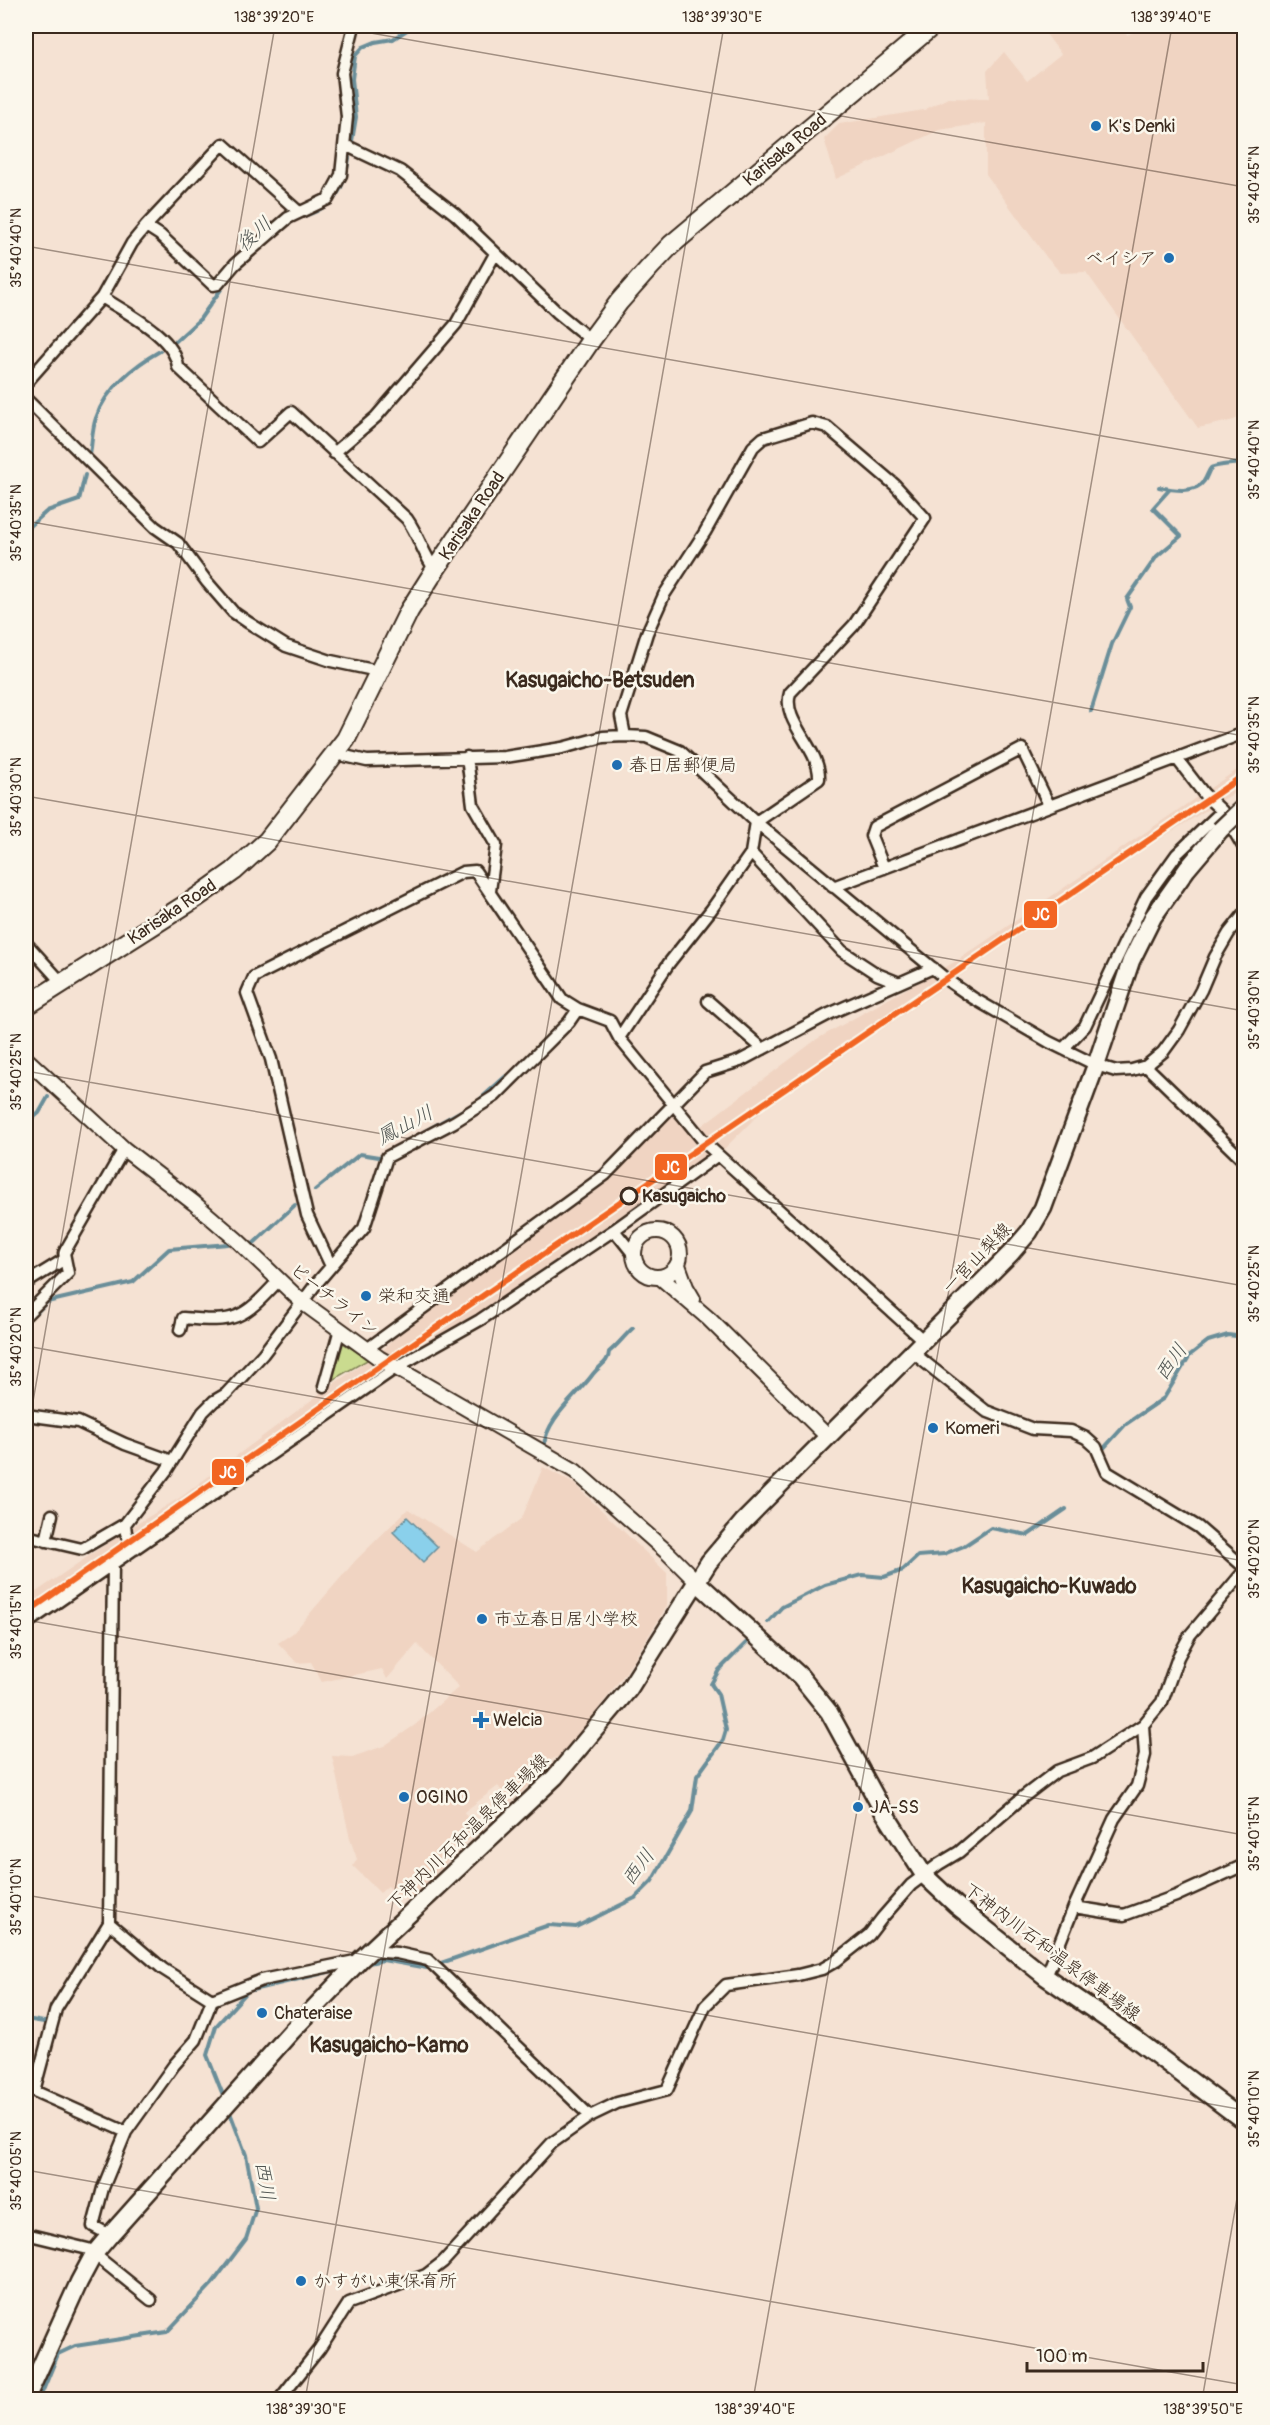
<svg xmlns="http://www.w3.org/2000/svg" width="1270" height="2425" font-family="Pangolin,'Klee One',sans-serif">
<style>
.built{fill:#f0d4c2}
.green{fill:#cadb8f;stroke:#828256;stroke-width:1.5}
.water{fill:#8ad0eb;stroke:#6a8e99;stroke-width:1.5}
.lines{fill:none;stroke-linecap:round;stroke-linejoin:round}
.stream{stroke:#6a8e99;stroke-width:4}
.minor-casing{stroke:#3b2a1e;stroke-width:15}
.tertiary-casing{stroke:#3b2a1e;stroke-width:18}
.secondary-casing{stroke:#3b2a1e;stroke-width:21}
.trunk-casing{stroke:#3b2a1e;stroke-width:22}
.minor{stroke:#fbf7ec;stroke-width:10}
.tertiary{stroke:#fbf7ec;stroke-width:14}
.secondary{stroke:#fbf7ec;stroke-width:16}
.trunk{stroke:#fbf7ec;stroke-width:18}
.secondary-bridge-casing{stroke:#3b2a1e;stroke-width:21;stroke-linecap:butt}
.secondary-bridge{stroke:#fbf7ec;stroke-width:16}
.rail-1-casing{stroke:#fbf7ec;stroke-width:10}
.rail-1{stroke:#f26522;stroke-width:6}
.ticks{fill:none;stroke:#3b2a1e;stroke-width:1.5;stroke-opacity:0.45}
.poi-dot{fill:#1f6fb2;stroke:#fbf7ec;stroke-width:2}
.stop-dot{fill:#fbf7ec;stroke:#3b2a1e;stroke-width:3}
.labels{text-anchor:middle;dominant-baseline:central;stroke-width:5;stroke-linejoin:round;paint-order:stroke}
.poi-label{font-size:18px;fill:#3b2a1e;stroke:#fbf7ec;text-anchor:start}
.street-label{font-size:18px;fill:#3b2a1e;stroke:#fbf7ec}
.stop-label{font-size:18px;font-weight:bold;fill:#3b2a1e;stroke:#fbf7ec;text-anchor:start}
.water-label{font-size:20px;font-style:italic;fill:#4f5451;stroke:#fbf7ec}
.quarter-label{font-size:21px;font-weight:bold;fill:#3b2a1e;stroke:#fbf7ec}
.line-badge{stroke:#fbf7ec;stroke-width:2}
.badge-label{font-size:16px;text-anchor:middle;font-weight:bold;fill:#fff}
.neatline{fill:none;stroke:#3b2a1e;stroke-width:2}
.ticks-label{font-size:15px;text-anchor:middle;fill:#3b2a1e}
</style>
<rect width="100%" height="100%" fill="#f5e2d3"/>
<filter id="ink" filterUnits="userSpaceOnUse"><feTurbulence type="fractalNoise" baseFrequency=".0167" numOctaves="2"/><feDisplacementMap in="SourceGraphic" scale="12" xChannelSelector="R" yChannelSelector="G"/><feConvolveMatrix kernelMatrix="1 2 1 2 8 2 1 2 1" color-interpolation-filters="sRGB"/></filter>
<g filter="url(#ink)">
<path class="built" d="M 1040,26 L 1116,26 L 1127,35 L 1147,26 L 1244,26 L 1244,210 L 1241,212 L 1244,217 L 1244,414 L 1234,420 L 1198,428 L 1086,272 L 1061,273 L 1047,258 L 986,174 L 986,123 L 939,130 L 836,179 L 824,139 L 839,124 L 924,110 L 948,98 L 989,99 L 987,71 L 1004,52 L 1027,81 L 1061,54 Z
M 1244,765 L 1244,787 L 1148,846 L 928,998 L 768,1105 L 718,1155 L 480,1320 L 398,1359 L 383,1373 L 26,1619 L 26,1599 L 122,1533 L 181,1497 L 329,1387 L 383,1350 L 424,1306 L 605,1175 L 673,1103 L 696,1130 L 817,1039 L 958,960 Z
M 543,1467 L 573,1483 L 667,1573 L 667,1606 L 626,1672 L 565,1753 L 549,1761 L 545,1771 L 510,1802 L 498,1786 L 464,1812 L 476,1832 L 412,1898 L 401,1899 L 388,1886 L 380,1893 L 353,1866 L 357,1859 L 350,1839 L 332,1756 L 352,1757 L 384,1746 L 415,1725 L 459,1687 L 417,1644 L 387,1679 L 382,1669 L 322,1682 L 311,1662 L 297,1663 L 278,1643 L 293,1633 L 356,1560 L 408,1509 L 477,1552 L 522,1518 Z"/>
<path class="green" d="M 338,1340 L 369,1359 L 334,1379 L 327,1379 Z"/>
<path class="water" d="M 407,1517 L 438,1547 L 423,1562 L 393,1532 Z"/>
<g class="lines">
<path class="stream" d="M 352,141 L 356,117 L 352,79 L 355,56 L 363,47 L 375,42 L 393,39 L 413,26
M 301,217 C 333,207 344,193 349,158
M 176,341 L 200,319 L 224,285
M 90,455 C 92,443 92,429 96,418 C 105,389 135,365 160,351
M 1159,487 C 1173,490 1195,494 1204,481 C 1207,477 1208,471 1211,468 C 1217,464 1237,464 1244,463
M 26,530 L 47,511 L 79,500 L 85,475
M 1091,711 L 1112,644 L 1130,607 L 1127,599 L 1157,556 L 1181,536 L 1153,508 L 1170,489
M 477,1102 L 506,1076
M 26,1124 L 39,1113 L 48,1097
M 407,1141 L 463,1110
M 315,1190 L 360,1154 L 379,1157 L 385,1154
M 254,1243 L 295,1205
M 38,1311 L 47,1302 L 133,1282 L 169,1249 L 228,1244
M 544,1447 C 545,1419 579,1394 593,1374 C 599,1366 609,1362 609,1352 C 619,1344 624,1336 633,1328
M 1104,1448 L 1126,1424 L 1164,1398 L 1190,1355 L 1208,1341 L 1228,1335 L 1244,1337
M 768,1622 L 782,1607 L 825,1585 L 862,1575 L 884,1577 L 903,1570 L 918,1556 L 944,1554 L 964,1546 L 991,1528 L 1028,1535 L 1066,1509
M 369,1963 L 383,1960 L 427,1968 L 549,1925 L 576,1927 L 635,1898 L 652,1881 L 692,1811 L 697,1776 L 723,1740 L 726,1730 L 718,1694 L 711,1684 L 719,1670 L 747,1642
M 26,2019 L 50,2023
M 225,2100 L 207,2055 L 216,2026 L 248,1991 L 337,1970
M 39,2400 L 58,2354 L 75,2346 L 167,2332 L 212,2284 L 246,2239 L 256,2208 L 246,2155 L 229,2110"/>
<defs>
<path id="minor" d="M 345,145 L 400,171 L 455,214 L 558,313 L 591,340
M 146,226 L 223,144 L 299,212
M 102,297 C 126,313 175,336 178,367 L 258,442 L 291,412 L 407,519 C 419,536 423,554 435,570
M 26,383 L 102,297 L 132,243 L 146,226 L 160,235 L 213,285 L 218,284 L 235,264 L 288,218 L 328,199 L 341,175 L 347,117 L 342,73 L 354,26
M 26,399 L 155,527 L 178,543 L 207,582 L 233,612 L 249,623 L 286,646 L 331,661 L 378,671
M 334,453 L 376,417 L 456,324 L 495,254
M 336,754 L 367,761 L 505,757 L 562,748 L 603,737 L 625,736 L 646,737 L 680,751 L 756,822 L 947,980 L 973,998 L 1049,1042 L 1096,1065 L 1116,1071 L 1132,1070 L 1146,1066 L 1163,1052 L 1179,1030 L 1201,990 L 1215,957 L 1229,933 L 1244,914
M 467,757 L 473,805 L 496,845 L 490,891
M 1177,759 L 1204,794 L 1222,811 L 1244,848
M 751,853 L 842,951 L 877,974 L 899,983
M 884,868 L 871,836 L 874,827 L 1022,749 L 1049,805
M 833,887 L 1244,733
M 26,943 L 63,984
M 708,1001 L 763,1049
M 619,1038 L 669,963 L 711,910 L 751,853 L 756,822 L 819,779 C 821,749 781,722 790,693 L 854,625 L 925,518 L 895,485 L 827,427 L 812,423 L 763,438 L 753,447 L 705,532 L 664,595 L 647,633 L 621,716 L 625,736
M 1063,1049 L 1085,1026 L 1146,897 L 1177,854 L 1222,811
M 1146,1066 L 1244,1161
M 26,1077 L 35,1067
M 614,1230 L 718,1155
M 331,1266 L 307,1215 L 271,1059 L 247,993 L 254,977 L 463,872 L 475,871 L 562,999 L 578,1009 L 610,1021 L 619,1038 L 706,1144 L 924,1341
M 26,1283 L 65,1259
M 26,1315 L 68,1273 L 64,1253 L 124,1149
M 180,1330 L 183,1318 C 237,1323 242,1320 279,1280
M 367,1349 L 605,1175 L 705,1072 L 740,1061 L 829,1014 L 933,968
M 912,1352 L 986,1411 L 1033,1429 L 1071,1431 L 1086,1438 L 1096,1447 L 1107,1472 L 1198,1527 L 1244,1567
M 324,1386 L 340,1329
M 26,1415 L 78,1422 L 125,1444 L 172,1461
M 26,1536 L 82,1549 L 125,1524
M 46,1541 L 52,1515
M 135,1549 L 126,1533 L 125,1524 L 166,1471 L 203,1412 L 214,1401 L 226,1394 L 263,1354 L 316,1284 L 364,1228 L 387,1157 L 454,1122 L 495,1096 L 569,1022 L 578,1009
M 113,1564 L 109,1923 L 56,2009 L 34,2091 L 126,2132
M 26,1624 L 397,1367 L 480,1320 L 614,1230 L 634,1255
M 1074,1907 L 1114,1819 L 1137,1786 L 1145,1755 L 1143,1725
M 109,1923 L 163,1969 L 212,2000
M 370,1951 L 397,1953 L 428,1960 L 590,2116
M 1046,1977 L 1074,1907 L 1124,1915 L 1176,1896 L 1244,1865
M 26,2234 L 88,2249 L 151,2300
M 110,2235 L 93,2226 L 103,2188 L 126,2132 L 174,2065 L 196,2040 L 212,2000 L 262,1980 L 360,1960
M 279,2400 L 320,2348 L 349,2303 L 426,2275 L 443,2262 L 552,2143 L 590,2116 L 617,2103 L 667,2090 L 705,2006 L 726,1985 L 798,1975 L 822,1969 L 836,1961 L 869,1935 L 882,1918 L 911,1885 L 939,1864 L 959,1852 L 1023,1797 L 1057,1771 L 1092,1758 L 1143,1725 L 1162,1702 L 1178,1657 L 1190,1635 L 1244,1571"/>
<path id="tertiary" d="M 26,1059 L 124,1149 L 194,1203 L 237,1240 L 302,1302 L 379,1358 L 575,1471 L 668,1553 L 698,1583
M634 1254a23 23 0 1 1 46 0a23 23 0 1 1-46 0Z
M 678,1265 L 686,1287 L 693,1299
M 660,1277 L 709,1319 L 828,1437"/>
<path id="secondary" d="M 698,1583 L 800,1676 L 829,1712 L 882,1809 L 924,1875 L 956,1905 L 1046,1977 L 1134,2038 L 1244,2121
M 26,2399 L 79,2282 L 94,2254 L 110,2235 L 291,2032 L 360,1960 L 555,1777 L 629,1689 L 709,1562 L 743,1522 L 1011,1253 L 1029,1232 L 1043,1208 L 1096,1065 L 1131,961 L 1153,917 L 1187,869 L 1220,830"/>
<path id="trunk" d="M 26,1006 L 196,898 L 234,871 L 267,841 L 346,739 L 409,611 L 435,570 L 591,340 L 619,302 L 651,266 L 671,245 L 932,26"/>
</defs>
<use href="#minor" class="minor-casing"/>
<use href="#tertiary" class="tertiary-casing"/>
<use href="#secondary" class="secondary-casing"/>
<use href="#trunk" class="trunk-casing"/>
<use href="#minor" class="minor"/>
<use href="#tertiary" class="tertiary"/>
<use href="#secondary" class="secondary"/>
<use href="#trunk" class="trunk"/>
<defs>
<path id="secondary-bridge" d="M 1220,830 L 1244,807"/>
</defs>
<use href="#secondary-bridge" class="secondary-bridge-casing"/>
<use href="#secondary-bridge" class="secondary-bridge"/>
<defs>
<path id="rail-1" d="M 26,1613 L 386,1362 L 1244,775"/>
</defs>
<use href="#rail-1" class="rail-1-casing"/>
<use href="#rail-1" class="rail-1"/>
</g>
</g>
<path class="ticks" d="M 331,26 L 1244,187M 26,246 L 1244,461M 26,521 L 1244,736M 26,796 L 1244,1011M 26,1071 L 1244,1286M 26,1346 L 1244,1561M 26,1441 L 275,26M 26,1620 L 1244,1835M 26,1895 L 1244,2110M 26,2170 L 1244,2385M 305,2400 L 724,26M 753,2400 L 1172,26M 1202,2400 L 1244,2158"/>
<g class="poi-dot">
<circle cx="1096" cy="126" r="6"/>
<circle cx="1169" cy="258" r="6"/>
<circle cx="617" cy="765" r="6"/>
<circle cx="366" cy="1296" r="6"/>
<circle cx="933" cy="1428" r="6"/>
<circle cx="482" cy="1619" r="6"/>
<path d="M478 1711h6v6h6v6h-6v6h-6v-6h-6v-6h6z"/>
<circle cx="404" cy="1797" r="6"/>
<circle cx="858" cy="1807" r="6"/>
<circle cx="262" cy="2013" r="6"/>
<circle cx="301" cy="2281" r="6"/>
</g>
<circle class="stop-dot" cx="629" cy="1196" r="8"/>
<g class="labels">
<g class="poi-label">
<text x="1108" y="126">K's Denki</text>
<text x="1157" y="258" text-anchor="end">ベイシア</text>
<text x="629" y="765">春日居郵便局</text>
<text x="378" y="1296">栄和交通</text>
<text x="945" y="1428">Komeri</text>
<text x="494" y="1619">市立春日居小学校</text>
<text x="493" y="1720">Welcia</text>
<text x="416" y="1797">OGINO</text>
<text x="870" y="1807">JA-SS</text>
<text x="274" y="2013">Chateraise</text>
<text x="313" y="2281">かすがい東保育所</text>
</g>
<g class="street-label">
<text transform="translate(785 150) rotate(-40)">Karisaka Road</text>
<text transform="translate(472 516) rotate(-56)">Karisaka Road</text>
<text transform="translate(172 912) rotate(-34)">Karisaka Road</text>
<text transform="translate(977 1258) rotate(-46)">一宮山梨線</text>
<text transform="translate(334 1300) rotate(38)">ピーチライン</text>
<text transform="translate(468 1832) rotate(-44)">下神内川石和温泉停車場線</text>
<text transform="translate(1052 1952) rotate(37)">下神内川石和温泉停車場線</text>
</g>
<g class="stop-label">
<text x="642" y="1196">Kasugaicho</text>
</g>
<g class="water-label">
<text transform="translate(254 234) rotate(-42)">後川</text>
<text transform="translate(405 1125) rotate(-28)">鳳山川</text>
<text transform="translate(1171 1362) rotate(-55)">西川</text>
<text transform="translate(638 1867) rotate(-53)">西川</text>
<text transform="translate(265 2181) rotate(81)">西川</text>
</g>
<g class="quarter-label">
<text x="600" y="680">Kasugaicho-Betsuden</text>
<text x="1049" y="1586">Kasugaicho-Kuwado</text>
<text x="389" y="2045">Kasugaicho-Kamo</text>
</g>
</g>
<g class="line-badge">
<rect x="1023" y="900" width="35" height="29" rx="6" fill="#f26522"/>
<rect x="654" y="1153" width="34" height="28" rx="6" fill="#f26522"/>
<rect x="211" y="1458" width="34" height="28" rx="6" fill="#f26522"/>
</g>
<g class="badge-label">
<text x="1041" y="920">JC</text>
<text x="671" y="1173">JC</text>
<text x="228" y="1478">JC</text>
</g>
<rect width="1270" height="2425" fill="none" stroke="#fbf7ec" stroke-width="66"/>
<path d="M1027 2362v9h176v-9" fill="none" stroke="#3b2a1e" stroke-width="3"/>
<text x="1036" y="2362" font-size="18" fill="#3b2a1e" stroke="#fbf7ec" stroke-width="4.5" paint-order="stroke">100 m</text>
<rect x="33" y="33" width="1204" height="2359" class="neatline"/>
<g class="ticks-label">
<text x="274" y="22">138°39'20"E</text>
<text x="722" y="22">138°39'30"E</text>
<text x="1171" y="22">138°39'40"E</text>
<text transform="translate(1254 185) rotate(-90)" y="5">35°40'45"N</text>
<text transform="translate(16 248) rotate(-90)" y="5">35°40'40"N</text>
<text transform="translate(1254 460) rotate(-90)" y="5">35°40'40"N</text>
<text transform="translate(16 523) rotate(-90)" y="5">35°40'35"N</text>
<text transform="translate(1254 735) rotate(-90)" y="5">35°40'35"N</text>
<text transform="translate(16 797) rotate(-90)" y="5">35°40'30"N</text>
<text transform="translate(1254 1010) rotate(-90)" y="5">35°40'30"N</text>
<text transform="translate(16 1072) rotate(-90)" y="5">35°40'25"N</text>
<text transform="translate(1254 1284) rotate(-90)" y="5">35°40'25"N</text>
<text transform="translate(16 1347) rotate(-90)" y="5">35°40'20"N</text>
<text transform="translate(1254 1559) rotate(-90)" y="5">35°40'20"N</text>
<text transform="translate(16 1622) rotate(-90)" y="5">35°40'15"N</text>
<text transform="translate(1254 1834) rotate(-90)" y="5">35°40'15"N</text>
<text transform="translate(16 1897) rotate(-90)" y="5">35°40'10"N</text>
<text transform="translate(1254 2109) rotate(-90)" y="5">35°40'10"N</text>
<text transform="translate(16 2171) rotate(-90)" y="5">35°40'05"N</text>
<text x="306" y="2414">138°39'30"E</text>
<text x="755" y="2414">138°39'40"E</text>
<text x="1203" y="2414">138°39'50"E</text>
</g>
</svg>
